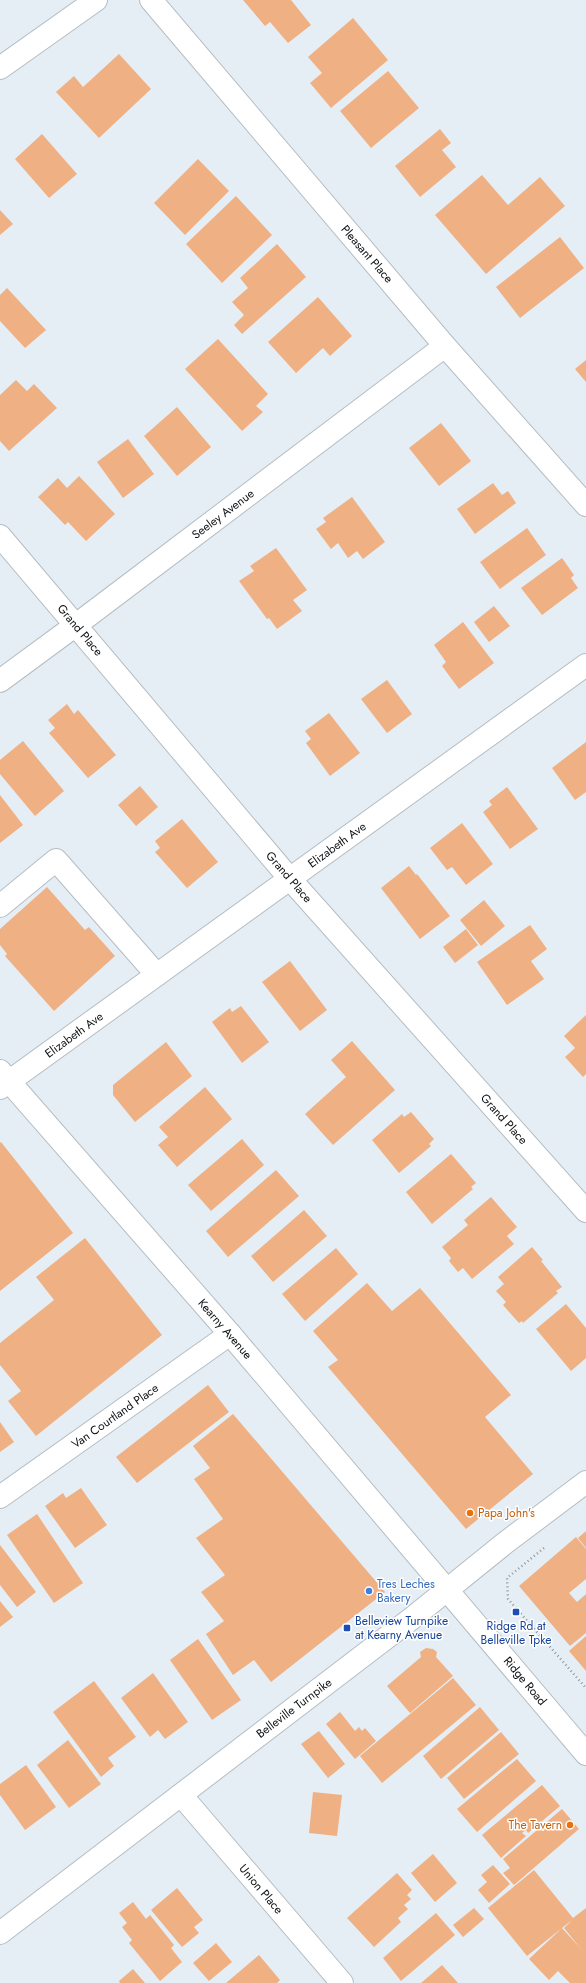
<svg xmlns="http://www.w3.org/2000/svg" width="586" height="1983" font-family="Jost,sans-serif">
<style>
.building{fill:#efb083}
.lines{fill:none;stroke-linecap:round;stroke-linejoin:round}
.minor-casing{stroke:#b5bdc4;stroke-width:24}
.major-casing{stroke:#b5bdc4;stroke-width:24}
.path{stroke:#8f959a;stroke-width:2.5;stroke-dasharray:1 3;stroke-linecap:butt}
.minor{stroke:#fff;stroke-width:22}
.major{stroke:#fff;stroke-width:22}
.food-dot{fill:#e8710a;stroke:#fff;stroke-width:1.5}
.shop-dot{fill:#3f7fe0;stroke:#fff;stroke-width:1.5}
.transit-dot{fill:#1a4fb4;stroke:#fff;stroke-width:1.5}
.labels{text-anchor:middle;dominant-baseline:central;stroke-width:3;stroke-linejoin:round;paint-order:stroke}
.street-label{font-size:12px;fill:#0e1113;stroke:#fff}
.food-label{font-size:12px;fill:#c56008;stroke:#fff;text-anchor:start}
.shop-label{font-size:12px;fill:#366cbe;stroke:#fff;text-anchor:start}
.transit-label{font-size:12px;fill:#164399;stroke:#fff;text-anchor:start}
</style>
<rect width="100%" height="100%" fill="#e6eef5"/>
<path class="building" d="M 243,0 L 291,0 L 311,25 L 288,43 L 270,22 L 265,26 Z
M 353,18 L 388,60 L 331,108 L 310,83 L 322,73 L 308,57 Z
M 119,54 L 151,89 L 99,138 L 56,92 L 74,76 L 83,87 Z
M 388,71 L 419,108 L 371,148 L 340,111 Z
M 440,129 L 451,143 L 442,150 L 456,167 L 420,197 L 395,166 Z
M 42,134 L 77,174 L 49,198 L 15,159 Z
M 198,159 L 229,191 L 185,235 L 154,203 Z
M 482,175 L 508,205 L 540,177 L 565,206 L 486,274 L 435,215 Z
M 236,196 L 272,235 L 222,283 L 186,244 Z
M 0,210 L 13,224 L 0,235 Z
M 560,237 L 584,268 L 520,318 L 496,287 Z
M 277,244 L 306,277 L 242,334 L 234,325 L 244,315 L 232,302 L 248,288 L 240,278 Z
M 7,288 L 46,330 L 25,348 L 0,321 L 0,295 Z
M 318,297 L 352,336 L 330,356 L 323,348 L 296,373 L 268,342 Z
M 218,339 L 268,394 L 256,406 L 263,412 L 242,431 L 185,369 Z
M 586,360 L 586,382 L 575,369 Z
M 16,380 L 27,391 L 34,384 L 57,408 L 9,451 L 0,441 L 0,395 Z
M 177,407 L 211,447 L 177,476 L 144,436 Z
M 441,423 L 471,461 L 439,486 L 409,448 Z
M 128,439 L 154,474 L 123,498 L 97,462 Z
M 79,476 L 115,514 L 86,541 L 68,522 L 65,525 L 38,497 L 58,478 L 67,488 Z
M 493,483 L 502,495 L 508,491 L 516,503 L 475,534 L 457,509 Z
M 352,497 L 385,542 L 363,559 L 357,551 L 348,558 L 338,543 L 331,549 L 316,529 L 326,522 L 323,518 Z
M 527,528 L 546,555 L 500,589 L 480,562 Z
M 276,548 L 307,590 L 293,600 L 302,611 L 277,629 L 269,618 L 267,619 L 239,581 L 254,571 L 250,566 Z
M 562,558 L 574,575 L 571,578 L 578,588 L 542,615 L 521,588 Z
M 494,606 L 510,626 L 489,642 L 474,622 Z
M 463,622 L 494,663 L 459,689 L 442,666 L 446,662 L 434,645 Z
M 387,680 L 412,714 L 387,733 L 361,699 Z
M 67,704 L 74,714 L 78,710 L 116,755 L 88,778 L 49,733 L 55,728 L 48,720 Z
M 329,713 L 360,753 L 330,776 L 306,743 L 311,739 L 305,731 Z
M 23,741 L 64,791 L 35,816 L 0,774 L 0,760 Z
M 586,742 L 586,792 L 575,800 L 552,768 Z
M 140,786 L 158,807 L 136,826 L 118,805 Z
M 507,787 L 538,829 L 510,849 L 483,812 L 492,805 L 489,801 Z
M 0,795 L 23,825 L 0,843 Z
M 182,819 L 218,862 L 187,888 L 155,852 L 160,848 L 155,841 Z
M 462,823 L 493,864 L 466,885 L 452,867 L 447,870 L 430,848 Z
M 409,866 L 416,875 L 417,874 L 450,916 L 420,939 L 381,888 Z
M 47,887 L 85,930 L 89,927 L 115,956 L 54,1011 L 5,956 L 7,954 L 0,945 L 0,929 Z
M 484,900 L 505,926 L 481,946 L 460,920 Z
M 530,925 L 547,949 L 531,961 L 544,979 L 507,1005 L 477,962 Z
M 466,929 L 478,945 L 455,963 L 443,947 Z
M 290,961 L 327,1010 L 300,1031 L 262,982 Z
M 241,1006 L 269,1042 L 242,1063 L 212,1022 L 230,1008 L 232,1012 Z
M 586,1015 L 586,1074 L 583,1077 L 565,1057 L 575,1048 L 564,1036 Z
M 352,1041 L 395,1090 L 333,1145 L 305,1114 L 346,1077 L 331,1060 Z
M 166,1042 L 192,1076 L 135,1122 L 113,1095 L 113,1085 Z
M 205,1087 L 232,1119 L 177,1167 L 158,1145 L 168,1137 L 159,1127 Z
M 411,1112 L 434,1139 L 429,1144 L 431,1146 L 399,1173 L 372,1140 L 402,1114 L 404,1117 Z
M 242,1139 L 264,1165 L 211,1211 L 188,1185 Z
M 1,1142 L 73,1233 L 0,1291 L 0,1143 Z
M 451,1154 L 476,1183 L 471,1187 L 473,1189 L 432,1224 L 406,1192 Z
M 276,1170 L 299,1196 L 228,1257 L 206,1231 Z
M 491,1197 L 517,1227 L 507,1236 L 514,1244 L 472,1279 L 463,1268 L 458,1272 L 449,1261 L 451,1258 L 442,1247 L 468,1225 L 464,1220 Z
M 304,1210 L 327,1236 L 273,1282 L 251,1256 Z
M 85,1238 L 162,1335 L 36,1436 L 8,1401 L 21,1391 L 0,1365 L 0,1343 L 54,1300 L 36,1277 Z
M 532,1247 L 543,1260 L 541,1261 L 562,1287 L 556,1291 L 558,1293 L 523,1323 L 522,1321 L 519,1323 L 503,1305 L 506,1302 L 496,1291 L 504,1284 L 498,1277 Z
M 336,1248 L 358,1274 L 305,1321 L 282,1294 Z
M 367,1283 L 392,1311 L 420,1288 L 511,1395 L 485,1417 L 533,1474 L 466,1529 L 328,1367 L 338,1360 L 313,1331 Z
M 566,1304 L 586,1328 L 586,1358 L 571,1371 L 536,1329 Z
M 208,1385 L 229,1412 L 137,1483 L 116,1457 Z
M 233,1414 L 385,1592 L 271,1682 L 254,1660 L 233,1675 L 206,1634 L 224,1621 L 201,1592 L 225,1575 L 196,1538 L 223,1519 L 194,1479 L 210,1468 L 193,1446 Z
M 0,1422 L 14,1442 L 0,1452 Z
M 81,1488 L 107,1525 L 75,1548 L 45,1506 L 63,1493 L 66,1498 Z
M 37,1514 L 83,1583 L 54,1603 L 7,1535 Z
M 586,1531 L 586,1548 L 578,1538 Z
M 576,1537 L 586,1549 L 586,1579 L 569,1593 L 577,1602 L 586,1594 L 586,1633 L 570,1646 L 519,1586 Z
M 0,1545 L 36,1592 L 17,1607 L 0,1585 Z
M 0,1601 L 13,1617 L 0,1627 Z
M 586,1636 L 586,1671 L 569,1651 Z
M 198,1639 L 241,1700 L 212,1720 L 170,1660 Z
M 426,1648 L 433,1649 L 437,1652 L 436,1657 L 453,1676 L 410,1713 L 387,1686 L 421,1657 L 420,1652 Z
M 153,1673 L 188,1722 L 165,1739 L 158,1730 L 150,1737 L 121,1698 Z
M 453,1678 L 476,1705 L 382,1783 L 360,1756 Z
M 94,1681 L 136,1737 L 108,1758 L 114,1766 L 101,1777 L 53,1712 Z
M 480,1707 L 499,1730 L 441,1779 L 423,1756 Z
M 340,1712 L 355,1731 L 359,1727 L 362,1731 L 365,1728 L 376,1741 L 355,1759 L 326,1724 Z
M 319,1731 L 345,1764 L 328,1778 L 301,1744 Z
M 501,1732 L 519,1754 L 464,1799 L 447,1778 Z
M 68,1740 L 101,1784 L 69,1808 L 37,1765 Z
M 517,1759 L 536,1781 L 477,1832 L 457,1809 Z
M 26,1765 L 56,1807 L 25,1830 L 0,1795 L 0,1784 Z
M 542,1785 L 560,1806 L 528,1833 L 526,1830 L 522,1833 L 526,1836 L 501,1858 L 482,1835 Z
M 313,1792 L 342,1795 L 337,1836 L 309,1833 Z
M 562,1809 L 579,1829 L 514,1885 L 503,1873 L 510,1868 L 503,1859 Z
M 433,1854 L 457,1883 L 435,1902 L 411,1873 Z
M 493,1865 L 510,1884 L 489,1903 L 478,1890 L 487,1882 L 481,1875 Z
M 534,1870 L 573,1918 L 586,1908 L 586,1983 L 570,1983 L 558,1971 L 549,1980 L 529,1959 L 562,1928 L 581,1949 L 564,1928 L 572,1920 L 527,1956 L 488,1908 Z
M 397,1873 L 412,1890 L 407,1895 L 411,1899 L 404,1905 L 408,1909 L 398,1918 L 401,1922 L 374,1947 L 347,1918 Z
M 177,1888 L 203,1920 L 194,1927 L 199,1933 L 182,1947 L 151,1910 Z
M 133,1902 L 146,1919 L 150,1915 L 174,1945 L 171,1948 L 182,1962 L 160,1981 L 129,1943 L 132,1940 L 122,1927 L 127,1923 L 119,1913 Z
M 474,1908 L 484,1919 L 463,1937 L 453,1925 Z
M 436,1913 L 455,1935 L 401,1981 L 383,1958 Z
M 216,1943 L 232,1962 L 209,1981 L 193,1963 Z
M 259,1955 L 280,1980 L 277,1983 L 226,1983 Z
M 442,1965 L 458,1983 L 421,1983 Z
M 133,1969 L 145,1983 L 120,1983 L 119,1981 Z"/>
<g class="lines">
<defs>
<path id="minor" d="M 151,0 L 445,346 L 586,505
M 0,68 L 96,0
M 0,536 L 290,879 L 586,1211
M 0,681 L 76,625 L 445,346
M 0,906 L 56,860 L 157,975
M 0,1088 L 586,665
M 0,1497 L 230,1334
M 181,1795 L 342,1983"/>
<path id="major" d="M 0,1071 L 230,1334 L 586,1754
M 0,1933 L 411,1619 L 505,1543 L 586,1482"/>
</defs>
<use href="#minor" class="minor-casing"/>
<use href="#major" class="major-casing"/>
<path class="path" d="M 544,1548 L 507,1578 L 508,1599 L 586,1688"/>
<use href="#minor" class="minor"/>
<use href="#major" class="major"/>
</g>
<g class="food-dot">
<circle cx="470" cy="1513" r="4"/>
<circle cx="570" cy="1825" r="4"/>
</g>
<circle class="shop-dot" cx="369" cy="1591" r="4"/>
<g class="transit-dot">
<rect x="512" y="1608" width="8" height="8" rx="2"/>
<rect x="343" y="1624" width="8" height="8" rx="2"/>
</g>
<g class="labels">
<g class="street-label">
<text transform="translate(367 254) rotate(49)">Pleasant Place</text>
<text transform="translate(223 514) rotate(-37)">Seeley Avenue</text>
<text transform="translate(80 630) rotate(50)">Grand Place</text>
<text transform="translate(337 845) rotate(-36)">Elizabeth Ave</text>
<text transform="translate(289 877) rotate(49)">Grand Place</text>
<text transform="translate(74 1035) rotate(-36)">Elizabeth Ave</text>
<text transform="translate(504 1119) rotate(48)">Grand Place</text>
<text transform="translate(225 1329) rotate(49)">Kearny Avenue</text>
<text transform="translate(115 1416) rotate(-35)">Van Courtland Place</text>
<text transform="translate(525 1681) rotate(50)">Ridge Road</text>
<text transform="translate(294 1708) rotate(-37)">Belleville Turnpike</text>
<text transform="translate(261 1889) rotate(50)">Union Place</text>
</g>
<g class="food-label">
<text x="478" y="1513">Papa John's</text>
<text x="562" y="1825" text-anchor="end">The Tavern</text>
</g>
<g class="shop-label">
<text x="377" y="1584">Tres Leches<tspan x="377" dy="14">Bakery</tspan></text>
</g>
<g class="transit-label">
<text x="355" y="1621">Belleview Turnpike<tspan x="355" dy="14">at Kearny Avenue</tspan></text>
<text x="516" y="1626" text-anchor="middle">Ridge Rd at<tspan x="516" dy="14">Belleville Tpke</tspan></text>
</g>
</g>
</svg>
